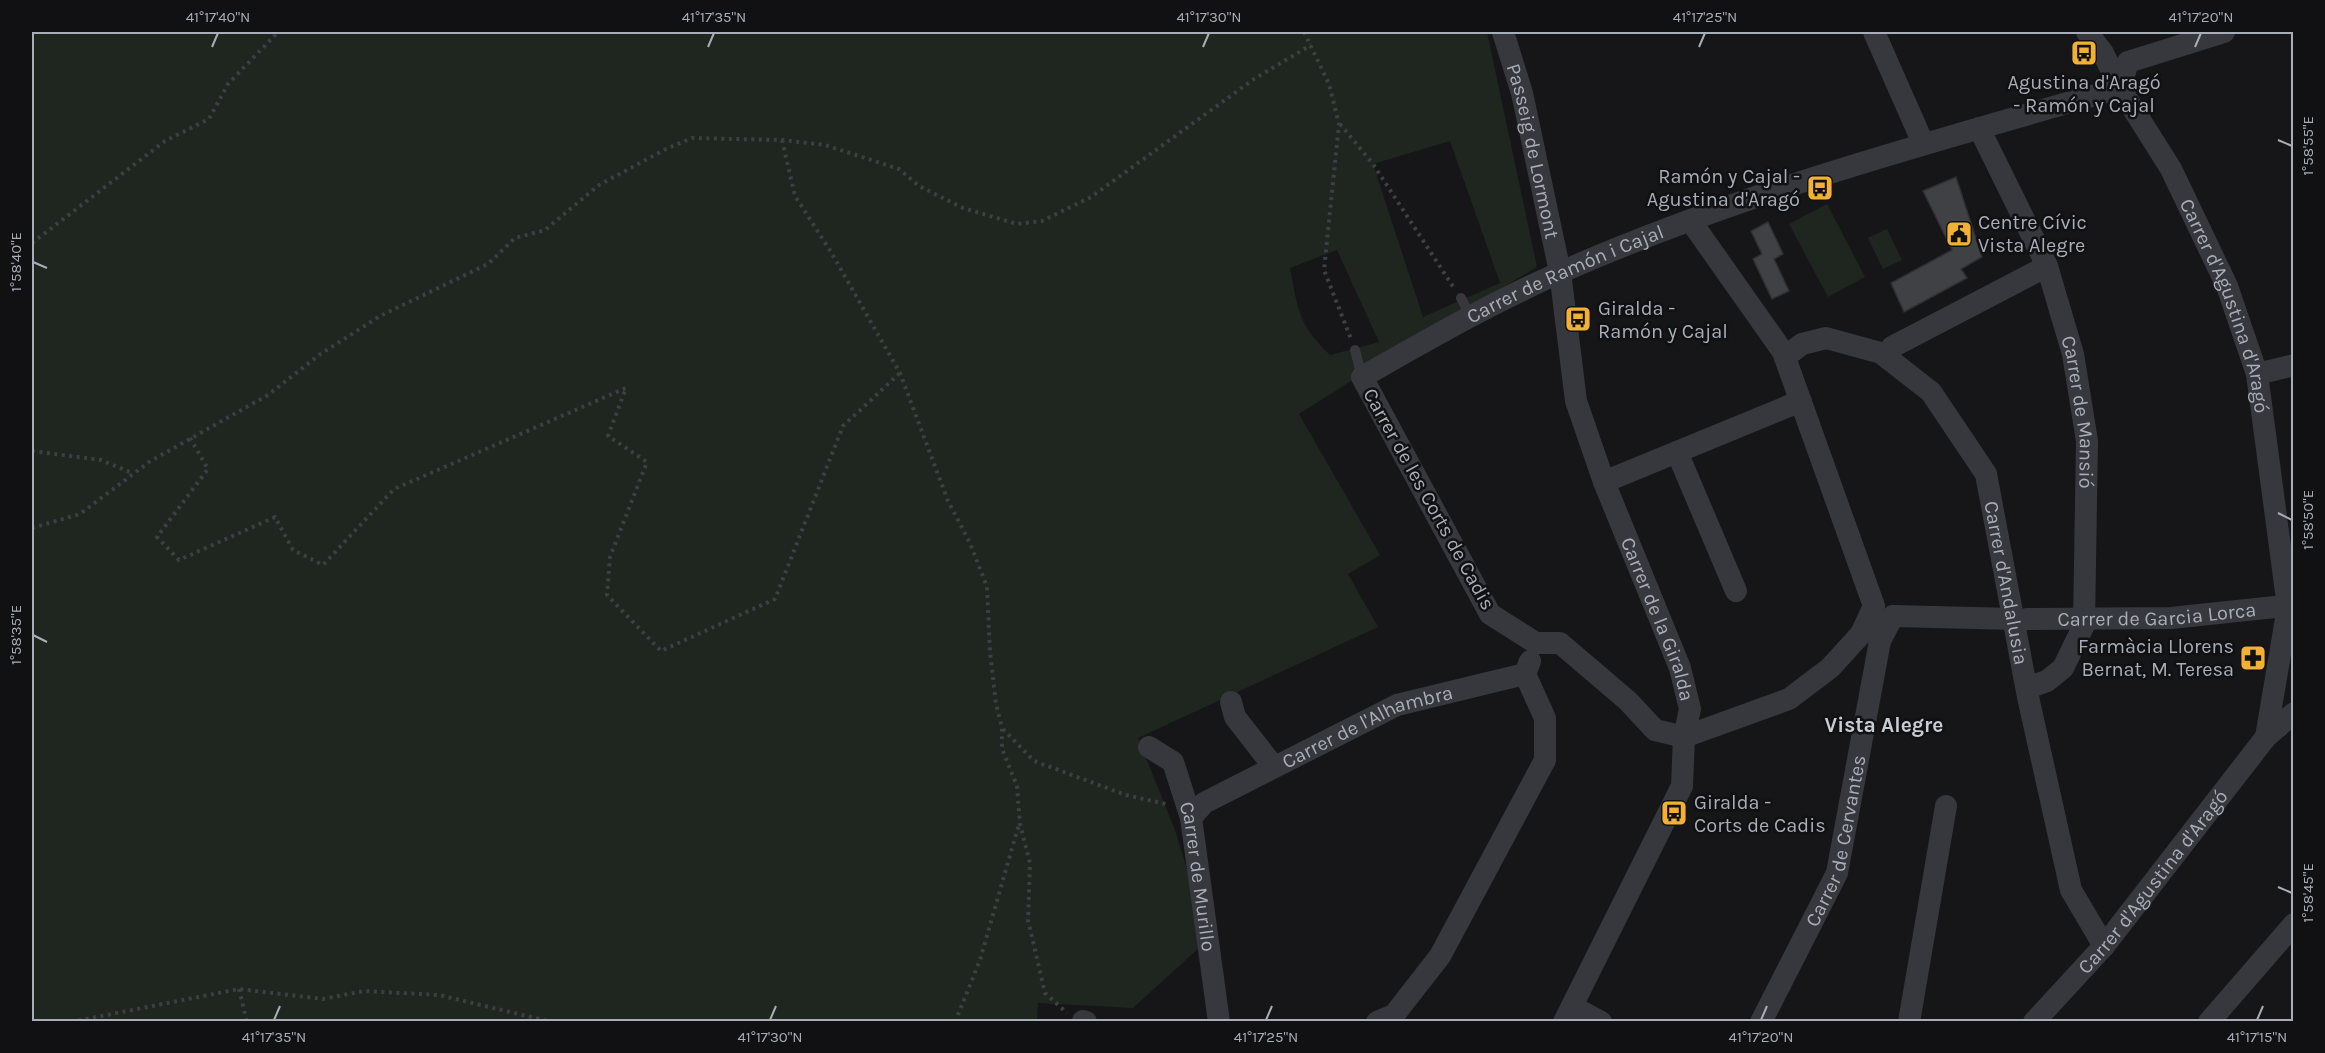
<svg xmlns="http://www.w3.org/2000/svg" width="2325" height="1053" font-family="Karla,sans-serif">
<style>
.green{fill:#1e261f;fill-rule:evenodd}
.building{fill:#404145;stroke:#303034;stroke-width:1.5}
.lines{fill:none;stroke-linecap:round;stroke-linejoin:round}
.path{stroke:#3d3f44;stroke-width:4;stroke-dasharray:3 4.5;stroke-linecap:butt}
.lane{stroke:#37383d;stroke-width:10}
.street{stroke:#37383d;stroke-width:22}
.ticks{fill:none;stroke:#a8adb8;stroke-width:2}
.labels{text-anchor:middle;dominant-baseline:central;stroke-width:5;stroke-linejoin:round;paint-order:stroke}
.poi-label{font-size:20px;fill:#a8adb8;stroke:#111113;text-anchor:start}
.street-label{font-size:20px;fill:#a8adb8;stroke:#111113}
.neighbourhood-label{font-size:21px;font-weight:bold;fill:#c9ccd4;stroke:#111113}
.neatline{fill:none;stroke:#a8adb8;stroke-width:2}
.ticks-label{font-size:15px;text-anchor:middle;fill:#a8adb8}
</style>
<rect width="100%" height="100%" fill="#161618"/>
<path class="green" d="M 32,32 L 1487,32 L 1537,267 L 1422,336 L 1299,414 L 1380,555 L 1348,574 L 1378,627 L 1138,738 L 1175,830 L 1190,879 L 1199,948 L 1133,1008 L 1038,1003 L 1037,1022 L 32,1021 ZM 1450,141 L 1500,283 L 1423,317 L 1373,164 ZM 1337,250 L 1379,342 L 1330,355 C 1298,324 1298,310 1290,268 Z
M 1827,204 L 1865,277 L 1828,297 L 1789,224 Z
M 1887,229 L 1902,260 L 1883,269 L 1868,238 Z"/>
<path class="building" d="M 1956,177 L 1982,257 L 1961,269 L 1967,278 L 1904,312 L 1891,283 L 1952,250 L 1923,191 Z
M 1768,222 L 1783,254 L 1774,259 L 1789,291 L 1772,299 L 1753,259 L 1762,254 L 1751,231 Z"/>
<g class="lines">
<path class="path" d="M 1304,32 L 1329,84 L 1339,124 L 1324,270 L 1351,339
M 1340,124 L 1373,164 L 1454,288
M 782,140 L 795,196 L 831,252 L 900,373 L 948,501 L 970,543 L 987,587 L 990,652 L 996,704 L 1002,728 L 1002,749 L 1017,786 L 1020,824 L 1030,863 L 1028,920 L 1045,993 L 1067,1013
M 32,243 L 165,141 L 209,119 L 228,84 L 278,32
M 190,438 L 208,469 L 157,537 L 179,560 L 275,517 L 293,550 L 323,565 L 394,489 L 626,388 L 608,436 L 647,462 L 610,557 L 607,595 L 661,651 L 775,599 L 843,426 L 900,373
M 32,451 L 101,460 L 132,473
M 32,528 L 80,514 L 149,462 L 268,395 L 319,355 L 380,316 L 488,264 L 515,238 L 545,230 L 599,185 L 666,149 L 692,138 L 782,140 L 825,145 L 899,169 L 919,186 L 963,208 L 1017,224 L 1042,221 L 1091,197 L 1254,79 L 1311,45
M 1003,729 L 1034,761 L 1126,795 L 1166,804
M 239,989 L 247,1022
M 71,1022 L 239,989 L 323,999 L 364,991 L 439,995 L 552,1022
M 955,1022 L 980,960 L 1019,824"/>
<path class="lane" d="M 1461,298 L 1470,315
M 1355,350 L 1362,377"/>
<g class="street">
<path id="s1" d="M 1503,32 L 1522,93 L 1560,272 L 1576,401 L 1604,482 L 1680,668 L 1690,709 L 1684,737 L 1682,786 L 1564,1022"/>
<path d="M 1874,32 L 1923,143"/>
<path id="s2" d="M 2087,32 L 2103,53 L 2120,88 L 2171,169 L 2227,286 L 2257,374 L 2288,607 L 2266,737"/>
<path d="M 2120,88 L 2128,62 L 2224,32"/>
<path id="s3" d="M 1979,128 L 2047,266 L 2073,354 L 2087,441 L 2084,625 L 2063,668 L 2047,681 L 2027,688"/>
<path id="s4" d="M 1690,220 L 1783,352 L 1874,606 L 1861,634 L 1830,668 L 1789,699 L 1684,737 L 1655,730 L 1628,701 L 1560,643 L 1536,643 L 1490,614 L 1362,377 C 1427,340 1491,303 1559,273 C 1740,193 1931,142 2120,88"/>
<path d="M 1892,347 L 2047,266"/>
<path id="s5" d="M 1785,357 L 1802,344 L 1826,338 L 1881,353 L 1931,392 L 1986,474 L 2028,697 L 2071,890 L 2104,946"/>
<path d="M 2257,374 L 2294,365"/>
<path d="M 1677,452 L 1736,591"/>
<path d="M 1604,482 L 1801,401"/>
<path id="s6" d="M 2027,619 L 2171,618 L 2294,605"/>
<path d="M 1231,702 L 1235,717 L 1274,767"/>
<path id="s7" d="M 1149,747 L 1173,762 L 1191,818 L 1219,1022"/>
<path id="s8" d="M 1191,818 L 1204,803 L 1397,705 L 1525,674 L 1530,661"/>
<path d="M 1573,1007 L 1601,1022"/>
<path d="M 1083,1021 L 1086,1022"/>
<path d="M 1377,1022 L 1394,1015 L 1440,956 L 1545,760 L 1545,718 L 1525,674"/>
<path id="s9" d="M 1761,1022 L 1837,873 L 1880,641 L 1893,616 L 2014,619"/>
<path d="M 1909,1022 L 1946,806"/>
<path id="s10" d="M 2034,1022 L 2104,946 L 2266,737 L 2294,713"/>
<path d="M 2209,1022 L 2294,924"/>
</g>
</g>
<path class="ticks" d="M 212,47 L 218,33M 708,47 L 714,33M 1203,47 L 1209,33M 1699,47 L 1705,33M 2195,47 L 2201,33M 2278,140 L 2292,146M 33,262 L 47,268M 2278,513 L 2292,520M 33,635 L 47,642M 2278,887 L 2292,893M 274,1020 L 280,1006M 770,1020 L 776,1006M 1266,1020 L 1272,1006M 1761,1020 L 1767,1006M 2257,1020 L 2263,1006"/>
<defs>
<symbol id="bus-square" viewBox="-11 -11 22 22"><rect x="-9" y="-9" width="18" height="18" rx="4" fill="#f2b134" stroke="#111113"/><path d="M-5-6H5V4H4V6H2V4H-2V6H-4V4H-5ZM-3.5-4V0h7V-4ZM-3.5 1.2v1.5H-2V1.2ZM2 1.2v1.5H3.5V1.2Z" fill="#111"/></symbol>
<symbol id="civic-square" viewBox="-11 -11 22 22"><rect x="-9" y="-9" width="18" height="18" rx="4" fill="#f2b134" stroke="#111113"/><path d="M-.6-6.5H3V-4.5H.6V-3L4-1V1h2V6H-6V1h2V-1L-.6-3ZM-1.2 2.5V6h2.4V2.5Z" fill="#111"/></symbol>
<symbol id="pharmacy-square" viewBox="-11 -11 22 22"><rect x="-9" y="-9" width="18" height="18" rx="4" fill="#f2b134" stroke="#111113"/><path d="M-2-6h4v4h4v4h-4v4h-4v-4h-4v-4h4Z" fill="#111"/></symbol>
</defs>
<g fill-rule="evenodd">
<use href="#bus-square" x="2069" y="38" width="30" height="30"/>
<use href="#bus-square" x="1805" y="173" width="30" height="30"/>
<use href="#civic-square" x="1944" y="219" width="30" height="30"/>
<use href="#bus-square" x="1563" y="304" width="30" height="30"/>
<use href="#pharmacy-square" x="2238" y="643" width="30" height="30"/>
<use href="#bus-square" x="1659" y="798" width="30" height="30"/>
</g>
<g class="labels">
<g class="poi-label">
<text x="2084" y="82" text-anchor="middle">Agustina d'Aragó<tspan x="2084" dy="23">- Ramón y Cajal</tspan></text>
<text x="1800" y="176" text-anchor="end">Ramón y Cajal -<tspan x="1800" dy="23">Agustina d'Aragó</tspan></text>
<text x="1978" y="222">Centre Cívic<tspan x="1978" dy="23">Vista Alegre</tspan></text>
<text x="1598" y="308">Giralda -<tspan x="1598" dy="23">Ramón y Cajal</tspan></text>
<text x="2234" y="646" text-anchor="end">Farmàcia Llorens<tspan x="2234" dy="23">Bernat, M. Teresa</tspan></text>
<text x="1694" y="802">Giralda -<tspan x="1694" dy="23">Corts de Cadis</tspan></text>
</g>
<g class="street-label">
<text stroke="none"><textPath href="#s1" startOffset="123">Passeig de Lormont</textPath></text>
<text stroke="none"><textPath href="#s4" startOffset="1406">Carrer de Ramón i Cajal</textPath></text>
<text stroke="none"><textPath href="#s2" startOffset="309">Carrer d'Agustina d'Aragó</textPath></text>
<text stroke="none"><textPath href="#s3" startOffset="304">Carrer de Mansió</textPath></text>
<text transform="translate(1429 499) rotate(61)">Carrer de les Corts de Cadis</text>
<text stroke="none"><textPath href="#s5" startOffset="376">Carrer d'Andalusia</textPath></text>
<text stroke="none"><textPath href="#s6" startOffset="130">Carrer de Garcia Lorca</textPath></text>
<text stroke="none"><textPath href="#s1" startOffset="610">Carrer de la Giralda</textPath></text>
<text stroke="none"><textPath href="#s8" startOffset="201">Carrer de l'Alhambra</textPath></text>
<text stroke="none"><textPath href="#s9" startOffset="198">Carrer de Cervantes</textPath></text>
<text stroke="none"><textPath href="#s7" startOffset="146">Carrer de Murillo</textPath></text>
<text stroke="none"><textPath href="#s10" startOffset="184">Carrer d'Agustina d'Aragó</textPath></text>
</g>
<g class="neighbourhood-label">
<text x="1884" y="725">Vista Alegre</text>
</g>
</g>
<rect width="2325" height="1053" fill="none" stroke="#111113" stroke-width="66"/>
<rect x="33" y="33" width="2259" height="987" class="neatline"/>
<g class="ticks-label">
<text x="218" y="22">41°17'40"N</text>
<text x="714" y="22">41°17'35"N</text>
<text x="1209" y="22">41°17'30"N</text>
<text x="1705" y="22">41°17'25"N</text>
<text x="2201" y="22">41°17'20"N</text>
<text transform="translate(2308 146) rotate(-90)" y="5">1°58'55"E</text>
<text transform="translate(16 262) rotate(-90)" y="5">1°58'40"E</text>
<text transform="translate(2308 520) rotate(-90)" y="5">1°58'50"E</text>
<text transform="translate(16 635) rotate(-90)" y="5">1°58'35"E</text>
<text transform="translate(2308 893) rotate(-90)" y="5">1°58'45"E</text>
<text x="274" y="1042">41°17'35"N</text>
<text x="770" y="1042">41°17'30"N</text>
<text x="1266" y="1042">41°17'25"N</text>
<text x="1761" y="1042">41°17'20"N</text>
<text x="2257" y="1042">41°17'15"N</text>
</g>
</svg>
